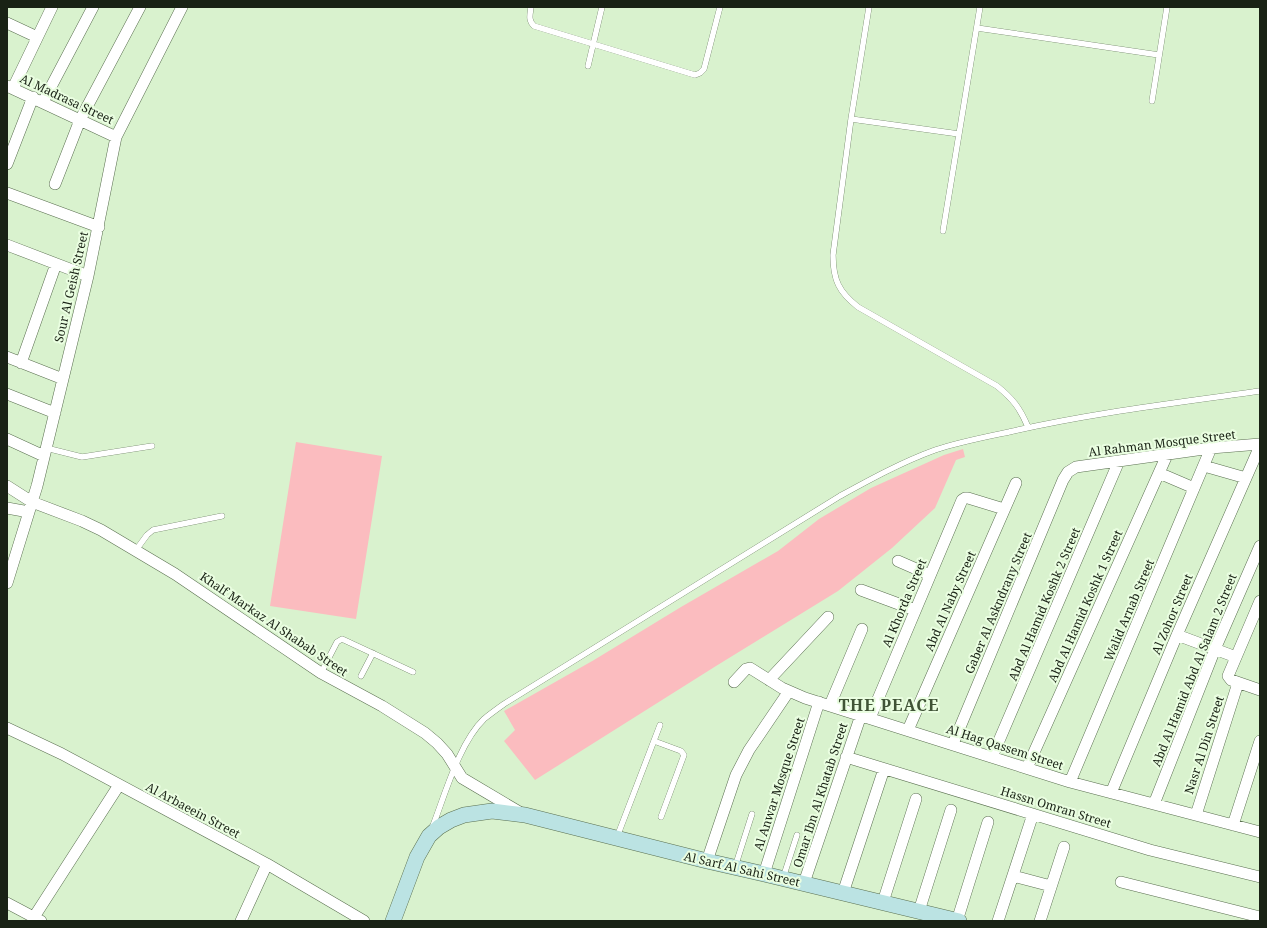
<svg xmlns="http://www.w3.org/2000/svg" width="1267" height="928" font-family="'Noto Serif',serif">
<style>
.green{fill:#fbbcbf}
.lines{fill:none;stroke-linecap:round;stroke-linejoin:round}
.lane-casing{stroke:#5b7051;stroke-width:6}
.street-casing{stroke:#5b7051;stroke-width:12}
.secondary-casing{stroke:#5b7051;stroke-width:16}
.lane{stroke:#fff;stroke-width:5.5}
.street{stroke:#fff;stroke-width:11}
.secondary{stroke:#bbe3e3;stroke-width:15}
.labels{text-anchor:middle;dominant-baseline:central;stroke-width:4;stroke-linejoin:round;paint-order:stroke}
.street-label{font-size:12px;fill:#192215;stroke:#eafee1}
.district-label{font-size:16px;font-weight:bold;letter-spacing:1px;fill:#405436;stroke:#eafee1}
</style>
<rect width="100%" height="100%" fill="#d9f2ce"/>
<path class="green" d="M 296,442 L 382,456 L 356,619 L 270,606 Z
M 963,449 L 965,457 L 956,460 L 935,508 L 892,548 L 838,591 L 716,666 L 535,780 L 504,741 L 515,730 L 504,711 L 594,660 L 681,607 L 778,551 L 819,519 L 871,488 L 944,455 Z"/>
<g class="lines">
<defs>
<path id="lane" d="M 531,7 C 530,15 528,20 534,26 L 695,75 L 700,73 L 704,69 L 720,7
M 869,7 L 851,119 L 833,255 C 833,280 839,292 858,307 L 997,386 C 1013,399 1020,408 1028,427
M 977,28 L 1159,55
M 588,66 L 602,7
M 1152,101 L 1167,7
M 851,119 L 959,134
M 943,231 L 980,7
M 46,448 L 82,457 L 152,446
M 136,550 L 147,535 L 153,530 L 222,516
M 321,673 L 337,642 L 342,639 L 413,672
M 361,676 L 373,653
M 654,741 L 681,751 L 684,755 L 661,817
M 432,828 C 445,795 459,743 484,719 C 490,714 497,709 504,704 L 840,496 C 871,479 902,462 935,450 C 959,442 985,437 1009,432 C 1091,413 1176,403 1260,391
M 617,837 L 660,725
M 735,867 L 752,814
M 783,878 L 797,835"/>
<path id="street" d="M 7,23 L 37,37
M 7,86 L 116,137
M 13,88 L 52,7
M 43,102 L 93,7
M 7,164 L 33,97
M 55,184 L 80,120 L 140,7
M 7,193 L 99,227
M 7,245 L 88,276
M 7,357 L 63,379
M 21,363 L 56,264
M 7,394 L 55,413
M 7,439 L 44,456
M 1204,466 L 1246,478
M 1159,473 L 1194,488
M 7,486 L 32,502 L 82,521 L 101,530 L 175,574 L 321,673 L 382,706 L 425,733 L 437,743 L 447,754 L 462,778 L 521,813
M 7,508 L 29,512
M 898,561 L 930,575
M 7,583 L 37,486 L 88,276 L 116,137 L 182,7
M 861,590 L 915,610
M 1260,601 L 1228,676 L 1231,680 L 1260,690
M 1177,635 L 1236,657
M 769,680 L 828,617
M 734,682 L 746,669 L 750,668 L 782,688 L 805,698 L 1070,782 L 1260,832
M 830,705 L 862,629
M 870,718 L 962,500 L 965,498 L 968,498 L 1004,509
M 7,728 L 62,754 L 267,864 L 364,921
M 908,730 L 1016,483
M 953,744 L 1063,480 L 1068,472 L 1076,467 L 1211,448 L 1260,444
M 846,757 L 1150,850 L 1260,877
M 992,757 L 1119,461
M 1027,768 L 1167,455
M 1070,782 L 1211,448
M 1111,793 L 1177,635 L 1260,446
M 1154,804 L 1215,649 L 1260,546
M 1196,815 L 1238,683
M 1233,825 L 1260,741
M 707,861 L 736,775 L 749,750 L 789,691
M 764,874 L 819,702
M 1013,876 L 1051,886
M 1121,882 L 1260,917
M 804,883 L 861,715
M 843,893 L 884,769
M 883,902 L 916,799
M 7,903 L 41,921
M 919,911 L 951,810
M 34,917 L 119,785
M 241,921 L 267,864
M 957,921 L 988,822
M 998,921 L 1033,814
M 1040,921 L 1064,847"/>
<path id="secondary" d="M 393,921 L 417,857 L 429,836 L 439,827 L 451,820 L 464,815 L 492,811 L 525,815 L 707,861 L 764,874 L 959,921"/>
</defs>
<use href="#lane" class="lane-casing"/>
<use href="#street" class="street-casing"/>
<use href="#secondary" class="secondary-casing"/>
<use href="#lane" class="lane"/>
<use href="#street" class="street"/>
<use href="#secondary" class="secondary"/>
</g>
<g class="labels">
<g class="street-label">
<text transform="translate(67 99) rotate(25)">Al Madrasa Street</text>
<text transform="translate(71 287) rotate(-77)">Sour Al Geish Street</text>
<text transform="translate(1162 443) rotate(-7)">Al Rahman Mosque Street</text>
<text transform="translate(950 601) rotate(-66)">Abd Al Naby Street</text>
<text transform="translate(904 603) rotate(-67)">Al Khorda Street</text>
<text transform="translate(998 603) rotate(-67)">Gaber Al Askndrany Street</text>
<text transform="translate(1044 604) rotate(-67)">Abd Al Hamid Koshk 2 Street</text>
<text transform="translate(1085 606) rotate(-66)">Abd Al Hamid Koshk 1 Street</text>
<text transform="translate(1129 610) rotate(-67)">Walid Arnab Street</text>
<text transform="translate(1172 614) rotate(-67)">Al Zohor Street</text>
<text transform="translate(274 624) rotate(34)">Khalf Markaz Al Shabab Street</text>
<text transform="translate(1194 670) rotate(-68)">Abd Al Hamid Abd Al Salam 2 Street</text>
<text transform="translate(1204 745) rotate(-72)">Nasr Al Din Street</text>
<text transform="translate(1005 747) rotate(18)">Al Hag Qassem Street</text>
<text transform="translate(779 784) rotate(-72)">Al Anwar Mosque Street</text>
<text transform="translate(820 795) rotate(-72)">Omar Ibn Al Khatab Street</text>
<text transform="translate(1056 807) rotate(17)">Hassn Omran Street</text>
<text transform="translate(193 810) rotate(28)">Al Arbaeein Street</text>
<text transform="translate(742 869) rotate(13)">Al Sarf Al Sahi Street</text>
</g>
<g class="district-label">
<text x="889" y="705">THE PEACE</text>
</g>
</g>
<rect width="1267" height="928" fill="none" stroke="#192215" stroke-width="16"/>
</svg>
